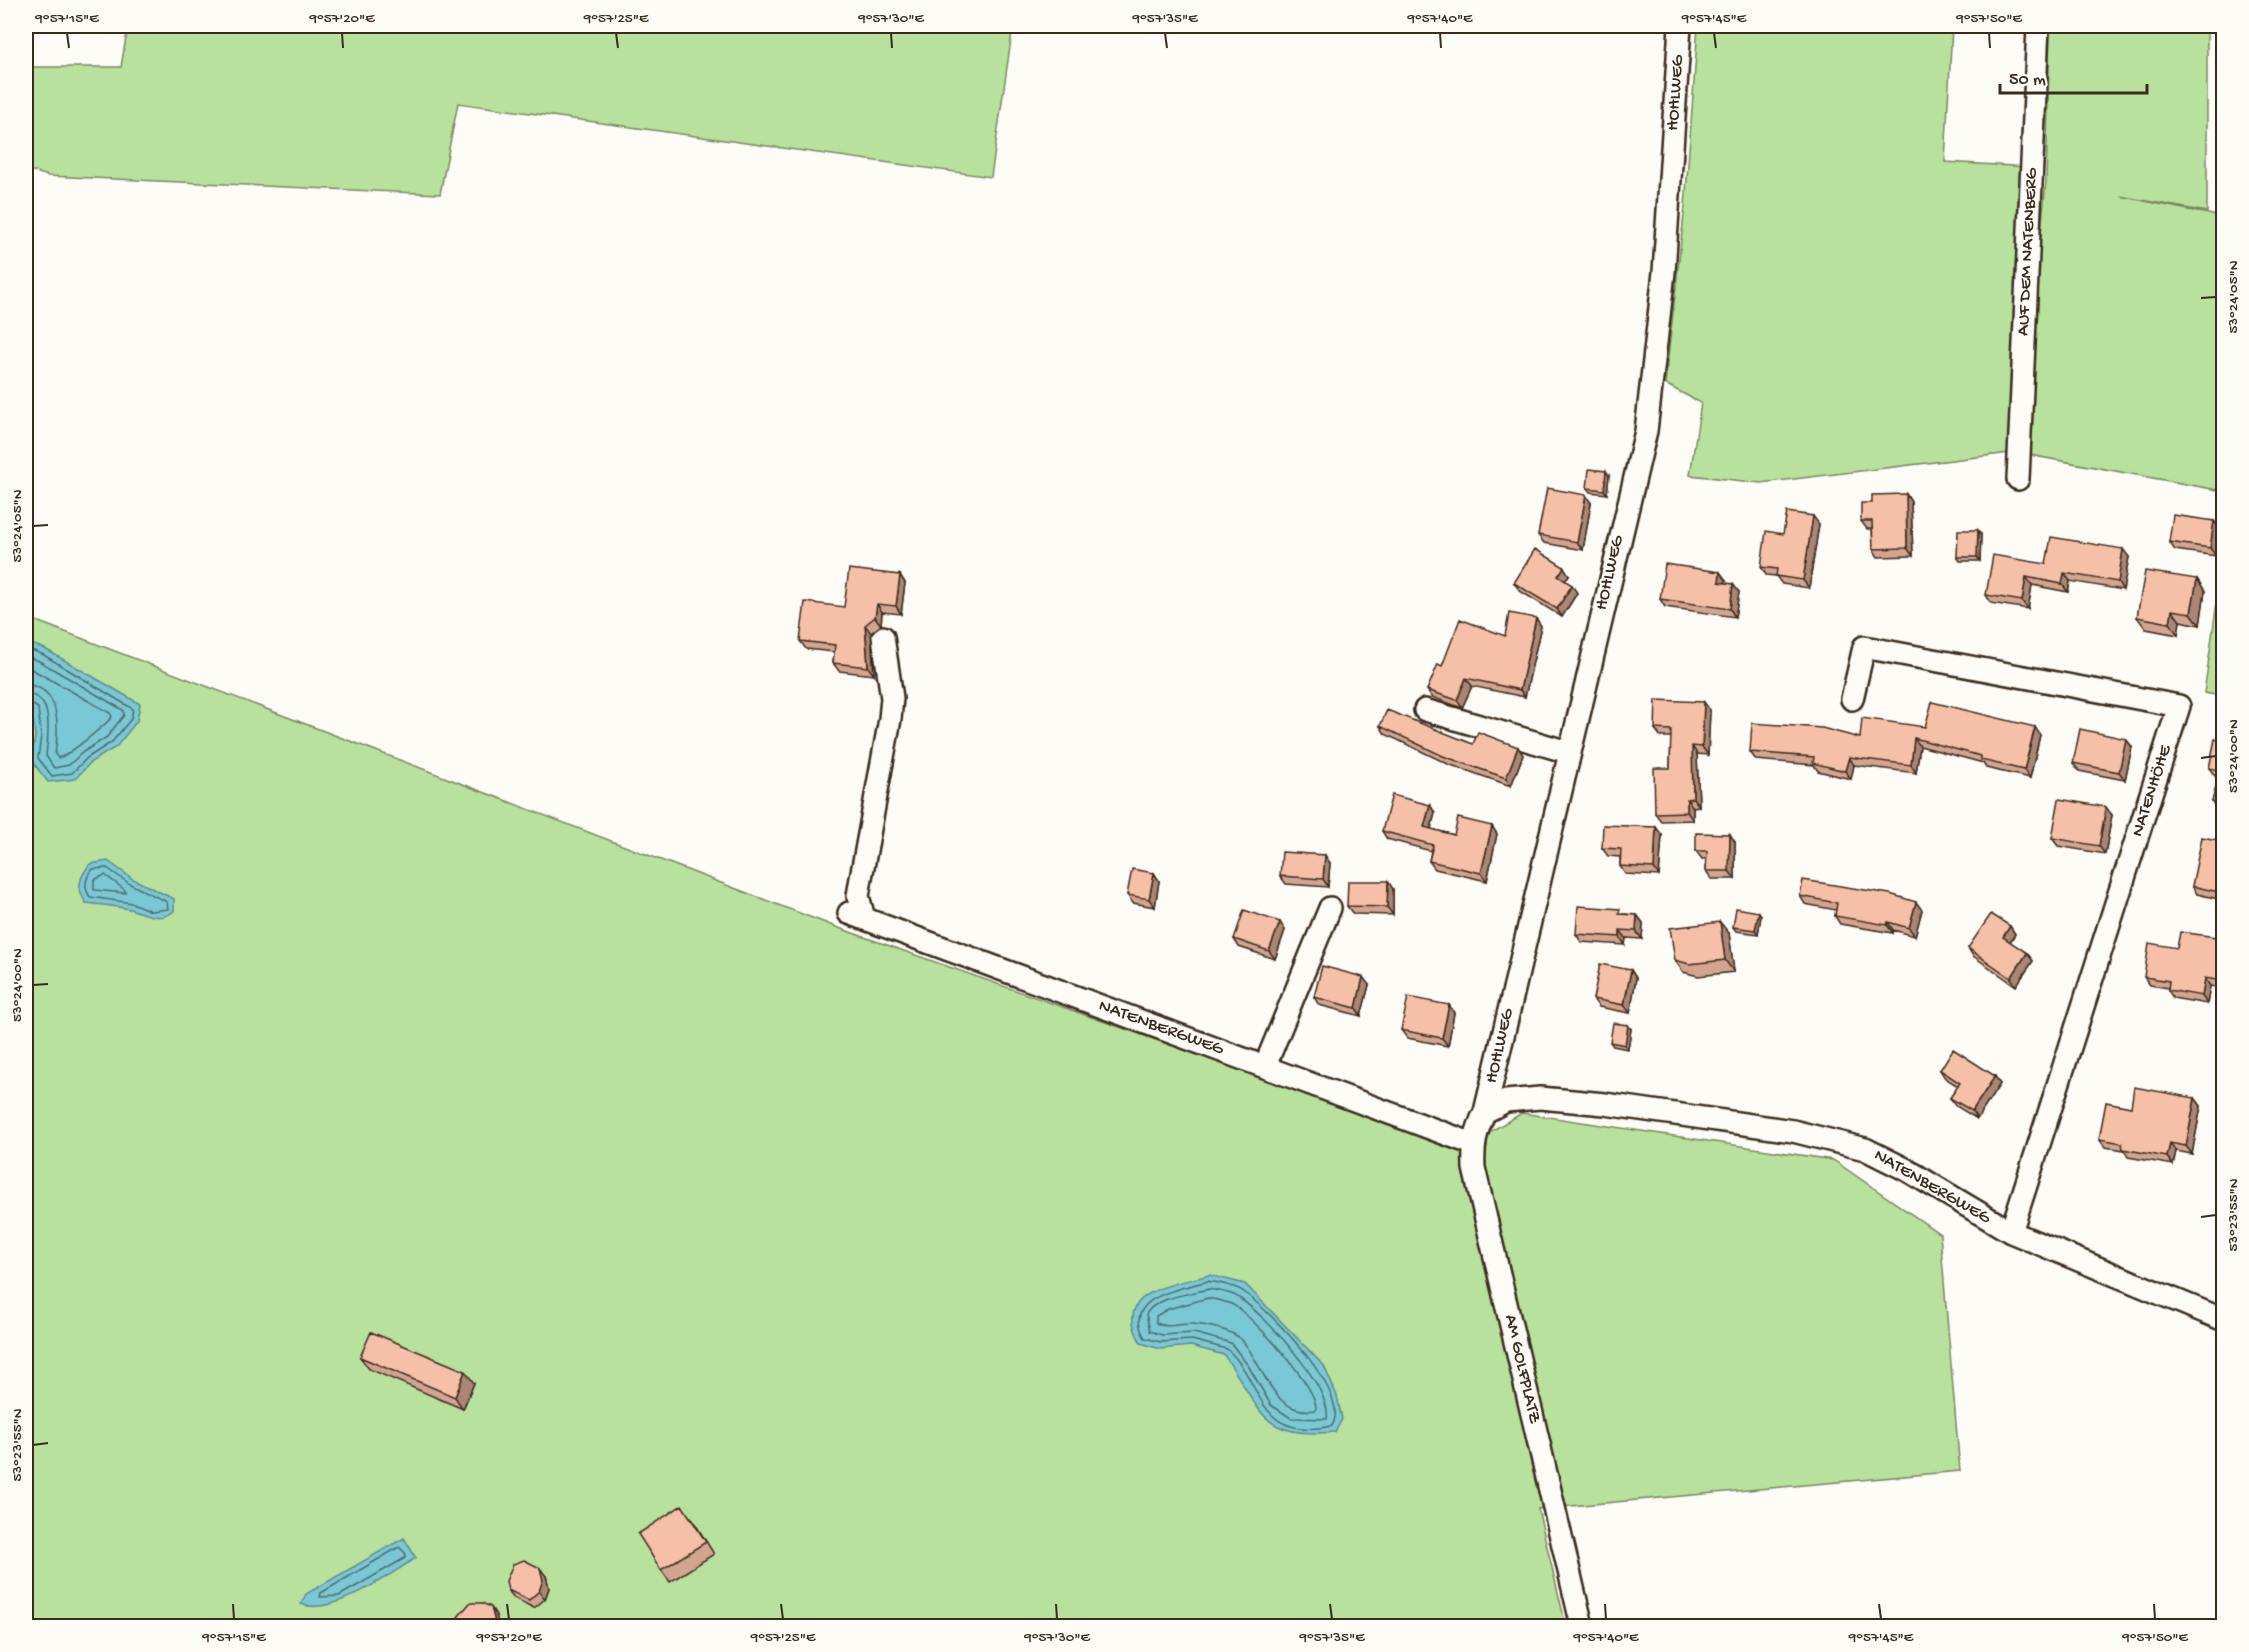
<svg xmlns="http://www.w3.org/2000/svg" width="2249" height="1652" font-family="'Gochi Hand',sans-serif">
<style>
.green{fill:#b8e19e;stroke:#7a865e;stroke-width:1.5}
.water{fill:#79c8d6;stroke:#60898c;stroke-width:1.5}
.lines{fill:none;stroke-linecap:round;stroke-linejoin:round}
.shore{stroke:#546968;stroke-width:1.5}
.minor-casing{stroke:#3b2a1e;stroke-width:26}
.minor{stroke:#fdfcf7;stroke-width:21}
.wall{fill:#d3a590;stroke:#3b2a1e;stroke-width:1.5}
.shaded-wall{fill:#ac8675;stroke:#3b2a1e;stroke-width:1.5}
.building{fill:#f5c0a7;stroke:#3b2a1e;stroke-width:1.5}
.ticks{fill:none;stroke:#3b2a1e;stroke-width:2}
.labels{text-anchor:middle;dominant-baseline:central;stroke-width:4.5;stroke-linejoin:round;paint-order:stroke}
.street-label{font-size:18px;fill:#3b2a1e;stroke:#fdfcf7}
.neatline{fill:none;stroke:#3b2a1e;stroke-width:2}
.ticks-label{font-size:15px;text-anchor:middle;fill:#3b2a1e}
</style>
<rect width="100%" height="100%" fill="#fdfcf7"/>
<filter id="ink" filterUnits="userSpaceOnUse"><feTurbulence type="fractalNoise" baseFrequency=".0167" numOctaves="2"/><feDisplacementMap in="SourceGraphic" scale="12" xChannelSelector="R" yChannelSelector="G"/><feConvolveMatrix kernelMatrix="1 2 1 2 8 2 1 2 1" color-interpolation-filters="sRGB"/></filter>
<g filter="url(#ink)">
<path class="green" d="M 128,26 L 561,26 L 577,29 L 578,26 L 1013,26 L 991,177 L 458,103 L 440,194 L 48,176 L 26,169 L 26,67 L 121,67 Z
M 1698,26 L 1952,26 L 1945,162 L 2029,167 L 2010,453 L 1761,483 L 1690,475 L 1701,403 L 1665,384 L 1685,206 Z
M 2050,26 L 2207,26 L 2207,212 L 2120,196 L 2223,217 L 2223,491 L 2019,453 L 2046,182 Z
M 2223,559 L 2223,696 L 2204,693 Z
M 26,617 L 836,927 L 1462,1148 L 1522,1113 L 1833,1160 L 1940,1234 L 1960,1471 L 1538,1509 L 1566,1626 L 26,1626 Z"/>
<path class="water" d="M 26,642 L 45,649 L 140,704 L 137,721 L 116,747 L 91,762 L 75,779 L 48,782 L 31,760 L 35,736 L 32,709 L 26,706 Z
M 108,861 L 133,879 L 174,899 L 174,911 C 159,923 146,913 129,909 C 116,906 100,905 86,903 C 76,888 79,878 90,864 Z
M 1209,1275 L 1245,1284 L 1324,1366 L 1337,1396 L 1342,1419 L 1335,1432 C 1258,1440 1262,1408 1224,1355 L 1191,1346 L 1160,1349 L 1141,1343 C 1110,1291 1173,1285 1209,1275 Z
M 404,1538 L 416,1558 C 390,1574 331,1617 301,1604 L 306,1594 Z"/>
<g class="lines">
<path class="shore" d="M 26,648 L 42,654 L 133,709 L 131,719 L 112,742 L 87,758 L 72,773 L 52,776 L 38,758 L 41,736 L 38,708 L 26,701
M 26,656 L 39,661 L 123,710 L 124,715 L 107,737 L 83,752 L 69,765 L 54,768 L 46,756 C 48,735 55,696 26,694
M 26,666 L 110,713 L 112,717 C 105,725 67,757 58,758 L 55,754 C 59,728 61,686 26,685
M 107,868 L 130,884 L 167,902 L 168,909 L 151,911 L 132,903 L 90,897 C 83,887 85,878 93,869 Z
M 105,875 L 125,890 L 125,893 L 94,890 L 94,880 Z
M 1208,1281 C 1218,1283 1235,1285 1244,1292 C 1269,1311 1352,1392 1332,1426 C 1255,1442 1265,1383 1227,1349 L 1192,1340 L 1161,1342 L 1145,1338 C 1120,1297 1181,1289 1208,1281 Z
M 1208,1289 C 1217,1291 1232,1292 1239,1298 C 1265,1315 1332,1387 1327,1419 L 1291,1418 L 1271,1405 L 1249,1367 L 1231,1343 L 1194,1333 L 1162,1335 L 1150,1331 L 1146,1314 C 1155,1297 1191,1294 1208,1289 Z
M 1208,1298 C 1216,1300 1228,1301 1235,1306 C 1255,1320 1318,1386 1316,1410 C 1271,1417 1265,1365 1241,1339 C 1231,1330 1206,1325 1193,1324 C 1181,1323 1167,1329 1156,1323 L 1156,1316 L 1168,1309 Z
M 399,1547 L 406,1554 L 405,1558 L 339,1596 L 320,1597 L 321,1593 Z"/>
<defs>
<path id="minor" d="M 2018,479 L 2038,26
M 1852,699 L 1864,647 L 2179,706 L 2011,1232
M 1425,710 L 1568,752
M 849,913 L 1473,1144
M 864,918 L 858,896 L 861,878 L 890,719 L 892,698 L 883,637
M 1265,1066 L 1330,908
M 1485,1112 L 1506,1101 L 1540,1098 L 1605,1104 L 1793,1131 L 1865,1149 L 1907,1170 L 2011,1232 L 2224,1320
M 1582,1626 L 1474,1168 C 1473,1146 1475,1132 1485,1112 L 1646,431 L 1664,272 L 1680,26"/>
</defs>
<use href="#minor" class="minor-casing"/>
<use href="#minor" class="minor"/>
</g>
<path class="wall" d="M 1609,475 L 1607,494 L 1590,492 L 1587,488 Z
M 1906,494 L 1911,502 L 1913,556 L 1878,557 L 1873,549 L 1872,529 L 1867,529 L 1861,521 L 1872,503 Z
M 1591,503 L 1583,550 L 1544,543 L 1538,535 Z
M 2214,521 L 2220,529 L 2216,556 L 2175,550 L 2169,542 Z
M 1819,524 L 1809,588 L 1782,584 L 1776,576 L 1766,575 L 1761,567 L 1783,534 Z
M 1978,530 L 1981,534 L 1980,561 L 1960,561 L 1957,557 Z
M 2129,557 L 2123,590 L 2070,581 L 2068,592 L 2032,585 L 2028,609 L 1991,603 L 1986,595 L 2046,564 Z
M 900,575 L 905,583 L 901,614 L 882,612 L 881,625 L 871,633 L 874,675 L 839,671 L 833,663 L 834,652 L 806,649 L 800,641 L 844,607 Z
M 1569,575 L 1565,581 L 1577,593 L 1562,617 L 1520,591 L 1514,583 Z
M 2197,579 L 2205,591 L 2200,625 L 2180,621 L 2178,635 L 2146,629 L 2137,617 Z
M 1726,580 L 1725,583 L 1739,592 L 1735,617 L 1665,607 L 1660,599 Z
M 1541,626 L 1525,697 L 1472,686 L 1462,708 L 1432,697 L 1427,690 L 1442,666 L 1505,636 Z
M 1710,710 L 1708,755 L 1697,754 L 1699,806 L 1693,807 L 1693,820 L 1661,821 L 1655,813 L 1670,768 L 1671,737 L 1661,737 L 1655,729 Z
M 1380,726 L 1523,755 L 1511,786 L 1448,764 L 1385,734 Z
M 1925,727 L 2040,735 L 2030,778 L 1986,768 L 1983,763 L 1920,746 L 1916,773 L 1854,765 L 1851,779 L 1818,771 L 1814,765 L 1756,760 L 1750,752 L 1860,738 Z
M 2126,739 L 2132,747 L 2125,780 L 2079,771 L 2073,763 Z
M 2223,741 L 2223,815 L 2221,814 L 2212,802 L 2218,780 L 2209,768 Z
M 1430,805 L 1435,813 L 1431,829 L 1454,835 L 1497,834 L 1487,881 L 1435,869 L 1429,861 L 1431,851 L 1387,839 L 1382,831 Z
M 2112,815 L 2105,854 L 2058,846 L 2052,838 Z
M 1662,835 L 1659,876 L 1625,874 L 1620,866 L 1620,857 L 1608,856 L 1602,848 Z
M 2223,841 L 2223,900 L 2197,894 L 2192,886 Z
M 1735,842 L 1735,879 L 1712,879 L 1706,871 L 1707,859 L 1702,859 L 1696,851 Z
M 1330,863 L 1328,887 L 1286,884 L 1280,876 Z
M 1154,873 L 1159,881 L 1155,907 L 1133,903 L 1127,895 Z
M 1393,889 L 1393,915 L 1353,914 L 1347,906 Z
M 1800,896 L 1922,910 L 1915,936 L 1893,930 L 1893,933 L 1840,924 L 1835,916 L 1836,910 L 1805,904 Z
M 1759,912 L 1761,916 L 1758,934 L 1736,931 L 1733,927 Z
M 1623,914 L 1637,915 L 1643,923 L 1642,939 L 1626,938 L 1625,945 L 1581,942 L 1576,934 Z
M 2010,926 L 2015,934 L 2010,942 L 2027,953 L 2033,961 L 2016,986 L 1973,956 L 1968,948 Z
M 1285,930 L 1275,959 L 1239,947 L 1234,939 Z
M 1729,933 L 1734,972 L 1698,976 L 1683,972 L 1675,960 Z
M 2223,938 L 2223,988 L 2210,986 L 2207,1004 L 2173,998 L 2168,990 L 2168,988 L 2150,985 L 2144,977 L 2177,948 Z
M 1631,970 L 1636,978 L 1630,1013 L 1599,1007 L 1593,999 Z
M 1369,985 L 1361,1016 L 1319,1005 L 1314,997 Z
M 1449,1005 L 1454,1013 L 1448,1046 L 1407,1038 L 1401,1030 Z
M 1631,1029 L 1628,1049 L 1613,1046 L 1610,1042 Z
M 1940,1070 L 2000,1084 L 1977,1119 L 1956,1106 L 1950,1098 L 1958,1086 L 1945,1078 Z
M 2195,1098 L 2201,1106 L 2192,1154 L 2176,1151 L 2173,1165 L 2128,1157 L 2124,1150 L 2105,1147 L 2099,1139 L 2131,1107 Z
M 360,1357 L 474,1383 L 463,1409 L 369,1369 Z
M 691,1517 L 714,1554 L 670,1582 L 661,1570 Z
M 546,1576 L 549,1588 L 545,1599 L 534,1608 L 514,1598 L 508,1590 Z"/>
<path class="shaded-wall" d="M 1606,471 L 1609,475 L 1607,494 L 1604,490 Z
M 1906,494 L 1911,502 L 1913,556 L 1907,548 Z
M 1586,495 L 1591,503 L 1583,550 L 1577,542 Z
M 1813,516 L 1819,524 L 1809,588 L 1803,580 Z
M 2214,521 L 2220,529 L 2216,556 L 2210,548 Z
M 1978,530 L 1981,534 L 1980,561 L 1977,557 Z
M 2123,549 L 2129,557 L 2123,590 L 2118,582 Z
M 1564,567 L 1569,575 L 1563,584 L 1558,576 Z
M 1720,572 L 1726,580 L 1724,590 L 1719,582 Z
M 2064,573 L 2070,581 L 2068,592 L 2062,584 Z
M 900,575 L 905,583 L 901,614 L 896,606 Z
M 2026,577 L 2032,585 L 2028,609 L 2022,601 Z
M 2197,579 L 2205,591 L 2200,625 L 2191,613 Z
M 1733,584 L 1739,592 L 1735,617 L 1730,609 Z
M 1572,585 L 1577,593 L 1562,617 L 1557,609 Z
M 877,604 L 882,612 L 881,625 L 875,617 Z
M 2172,610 L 2180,621 L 2178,635 L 2170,623 Z
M 1536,618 L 1541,626 L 1525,697 L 1520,690 Z
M 865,625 L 871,633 L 874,675 L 868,667 Z
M 1466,678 L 1472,686 L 1462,708 L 1457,700 Z
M 1704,702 L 1710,710 L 1708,755 L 1702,747 Z
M 2035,727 L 2040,735 L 2030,778 L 2024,770 Z
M 1914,738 L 1920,746 L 1916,773 L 1911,765 Z
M 2126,739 L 2132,747 L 2125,780 L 2119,772 Z
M 1692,746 L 1697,754 L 1699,806 L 1693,798 Z
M 1518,747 L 1523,755 L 1511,786 L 1506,778 Z
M 1849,757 L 1854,765 L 1851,779 L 1845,771 Z
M 1687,799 L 1693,807 L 1693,820 L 1687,812 Z
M 1430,805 L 1435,813 L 1429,835 L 1424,827 Z
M 2106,807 L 2112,815 L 2105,854 L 2099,846 Z
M 1492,826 L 1497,834 L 1487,881 L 1481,873 Z
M 1656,827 L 1662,835 L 1659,876 L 1654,868 Z
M 1730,834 L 1735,842 L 1735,879 L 1729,871 Z
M 1325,855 L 1330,863 L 1328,887 L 1323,879 Z
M 1154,873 L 1159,881 L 1155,907 L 1149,899 Z
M 1388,881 L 1393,889 L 1393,915 L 1387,907 Z
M 1916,902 L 1922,910 L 1915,936 L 1909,928 Z
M 1759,912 L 1761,916 L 1758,934 L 1755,930 Z
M 1637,915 L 1643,923 L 1642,939 L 1636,931 Z
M 1280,922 L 1285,930 L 1275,959 L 1269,951 Z
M 1720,922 L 1729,933 L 1734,972 L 1725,960 Z
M 1888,922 L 1893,930 L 1893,933 L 1887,925 Z
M 2010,926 L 2015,934 L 2008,945 L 2003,937 Z
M 1620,930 L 1626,938 L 1625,945 L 1620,937 Z
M 2027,953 L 2033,961 L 2016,986 L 2011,978 Z
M 1631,970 L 1636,978 L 1630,1013 L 1624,1005 Z
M 1363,977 L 1369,985 L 1361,1016 L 1356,1008 Z
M 2205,978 L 2210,986 L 2207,1004 L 2202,996 Z
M 1449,1005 L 1454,1013 L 1448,1046 L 1442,1038 Z
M 1628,1025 L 1631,1029 L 1628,1049 L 1625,1045 Z
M 1995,1076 L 2000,1084 L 1977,1119 L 1972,1111 Z
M 2195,1098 L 2201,1106 L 2192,1154 L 2186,1146 Z
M 2170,1143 L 2176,1151 L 2173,1165 L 2167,1157 Z
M 465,1371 L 474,1383 L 463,1409 L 455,1397 Z
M 540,1568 L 546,1576 L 549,1588 L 545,1599 L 539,1591 Z
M 491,1607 L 496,1615 L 499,1626 L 496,1626 Z"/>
<path class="building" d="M 1589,469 L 1606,471 L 1604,490 L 1587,488 Z
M 1547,488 L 1586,495 L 1577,542 L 1538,535 Z
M 1906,494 L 1907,548 L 1873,549 L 1872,521 L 1861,521 L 1861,503 L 1872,503 L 1872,495 Z
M 1787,512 L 1813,516 L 1803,580 L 1776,576 L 1777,569 L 1761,567 L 1766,531 L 1783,534 Z
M 2173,515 L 2214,521 L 2210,548 L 2169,542 Z
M 1958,530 L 1978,530 L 1977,557 L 1957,557 Z
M 2051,537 L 2123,549 L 2118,582 L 2064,573 L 2062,584 L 2026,577 L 2022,601 L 1986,595 L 1993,555 L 2046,564 Z
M 1535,549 L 1564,567 L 1558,576 L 1572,585 L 1557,609 L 1514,583 Z
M 1665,564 L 1720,572 L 1719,582 L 1733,584 L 1730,609 L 1660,599 Z
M 849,569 L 900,575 L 896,606 L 877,604 L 875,617 L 865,625 L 868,667 L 833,663 L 835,645 L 800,641 L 805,602 L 844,607 Z
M 2145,571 L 2197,579 L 2191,613 L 2172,610 L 2170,623 L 2137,617 Z
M 1509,613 L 1536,618 L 1520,690 L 1466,678 L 1457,700 L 1427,690 L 1438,664 L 1442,666 L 1460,619 L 1505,636 Z
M 1656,700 L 1704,702 L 1702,747 L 1692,746 L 1693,798 L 1687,799 L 1687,812 L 1655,813 L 1654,768 L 1670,768 L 1671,730 L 1655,729 Z
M 1932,702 L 2035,727 L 2024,770 L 1981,760 L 1981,756 L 1914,738 L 1911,765 L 1849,757 L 1845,771 L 1813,763 L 1814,757 L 1750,752 L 1752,723 L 1822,728 L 1860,738 L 1862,718 L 1925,727 Z
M 1387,710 L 1473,744 L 1478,732 L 1518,747 L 1506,778 L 1443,756 L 1380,726 Z
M 2080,729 L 2126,739 L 2119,772 L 2073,763 Z
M 2215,739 L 2223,741 L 2223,805 L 2212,802 L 2220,770 L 2209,768 Z
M 1392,795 L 1430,805 L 1424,827 L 1454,835 L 1458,818 L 1492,826 L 1481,873 L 1429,861 L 1433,845 L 1382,831 Z
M 2059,799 L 2106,807 L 2099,846 L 2052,838 Z
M 1603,825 L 1656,827 L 1654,868 L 1620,866 L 1621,849 L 1602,848 Z
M 1696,833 L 1730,834 L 1729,871 L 1706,871 L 1707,851 L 1696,851 Z
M 2202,837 L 2223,841 L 2223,893 L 2192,886 Z
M 1282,852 L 1325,855 L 1323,879 L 1280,876 Z
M 1132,869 L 1154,873 L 1149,899 L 1127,895 Z
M 1803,880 L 1890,894 L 1916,902 L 1909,928 L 1888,922 L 1887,925 L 1835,916 L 1837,903 L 1800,896 Z
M 1348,881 L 1388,881 L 1387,907 L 1347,906 Z
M 1578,906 L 1620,909 L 1619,914 L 1637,915 L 1636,931 L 1620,930 L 1620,937 L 1576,934 Z
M 1736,908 L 1759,912 L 1755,930 L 1733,927 Z
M 1244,910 L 1280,922 L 1269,951 L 1234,939 Z
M 1991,914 L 2010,926 L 2003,937 L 2027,953 L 2011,978 L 1968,948 Z
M 1720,922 L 1725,960 L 1689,964 L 1675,960 L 1670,928 Z
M 2180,932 L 2223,938 L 2223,981 L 2205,978 L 2202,996 L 2168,990 L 2169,981 L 2144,977 L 2149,943 L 2177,948 Z
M 1600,964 L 1631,970 L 1624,1005 L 1593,999 Z
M 1322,966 L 1363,977 L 1356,1008 L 1314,997 Z
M 1408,997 L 1449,1005 L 1442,1038 L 1401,1030 Z
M 1613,1023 L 1628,1025 L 1625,1045 L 1610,1042 Z
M 1953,1049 L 1995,1076 L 1972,1111 L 1950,1098 L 1960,1083 L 1940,1070 Z
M 2134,1087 L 2195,1098 L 2186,1146 L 2170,1143 L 2167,1157 L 2123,1149 L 2122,1143 L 2099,1139 L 2106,1102 L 2131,1107 Z
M 371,1332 L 465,1371 L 455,1397 L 360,1357 Z
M 682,1505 L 706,1542 L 661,1570 L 638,1534 Z
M 524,1560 L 540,1568 L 543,1580 L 539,1591 L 529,1600 L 508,1590 L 506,1581 L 513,1564 Z
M 470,1603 L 482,1603 L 491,1607 L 496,1626 L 461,1626 L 458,1617 Z"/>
</g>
<path class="ticks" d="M 67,33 L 69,48M 342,33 L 343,48M 616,33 L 618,48M 891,33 L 892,48M 1165,33 L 1167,48M 1440,33 L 1441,48M 1714,33 L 1716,48M 1989,33 L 1990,48M 2201,298 L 2216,297M 33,526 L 48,525M 2201,758 L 2216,756M 33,985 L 48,984M 2201,1217 L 2216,1215M 33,1445 L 48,1443M 233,1604 L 234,1619M 507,1604 L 509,1619M 781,1604 L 783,1619M 1056,1604 L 1057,1619M 1330,1604 L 1332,1619M 1605,1604 L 1606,1619M 1879,1604 L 1881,1619M 2154,1604 L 2155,1619"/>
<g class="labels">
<g class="street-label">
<text transform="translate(1676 93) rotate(-86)">HOHLWEG</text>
<text transform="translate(2028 252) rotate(-87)">AUF DEM NATENBERG</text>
<text transform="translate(1610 573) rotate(-77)">HOHLWEG</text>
<text transform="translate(2152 791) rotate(-72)">NATENHÖHE</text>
<text transform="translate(1161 1028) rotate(20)">NATENBERGWEG</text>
<text transform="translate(1500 1046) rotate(-77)">HOHLWEG</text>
<text transform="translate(1932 1187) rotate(30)">NATENBERGWEG</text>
<text transform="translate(1522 1369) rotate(77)">AM GOLFPLATZ</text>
</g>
</g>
<rect width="2249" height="1652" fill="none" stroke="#fdfcf7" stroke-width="66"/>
<path d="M2000 84v9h147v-9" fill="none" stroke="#3b2a1e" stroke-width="3"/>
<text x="2009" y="84" font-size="18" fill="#3b2a1e" stroke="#fdfcf7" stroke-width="4.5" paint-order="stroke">50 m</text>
<rect x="33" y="33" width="2183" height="1586" class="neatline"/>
<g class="ticks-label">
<text x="67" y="22">9°57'15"E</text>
<text x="342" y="22">9°57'20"E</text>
<text x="616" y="22">9°57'25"E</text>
<text x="891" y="22">9°57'30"E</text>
<text x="1165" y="22">9°57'35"E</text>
<text x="1440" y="22">9°57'40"E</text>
<text x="1714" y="22">9°57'45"E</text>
<text x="1989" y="22">9°57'50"E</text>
<text transform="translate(2232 297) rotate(-90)" y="5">53°24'05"N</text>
<text transform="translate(16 526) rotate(-90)" y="5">53°24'05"N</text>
<text transform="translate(2232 756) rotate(-90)" y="5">53°24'00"N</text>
<text transform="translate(16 985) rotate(-90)" y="5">53°24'00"N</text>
<text transform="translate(2232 1215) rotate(-90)" y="5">53°23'55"N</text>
<text transform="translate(16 1445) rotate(-90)" y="5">53°23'55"N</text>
<text x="234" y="1641">9°57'15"E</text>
<text x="509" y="1641">9°57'20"E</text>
<text x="783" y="1641">9°57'25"E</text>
<text x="1057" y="1641">9°57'30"E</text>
<text x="1332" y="1641">9°57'35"E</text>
<text x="1606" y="1641">9°57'40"E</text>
<text x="1881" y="1641">9°57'45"E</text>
<text x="2155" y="1641">9°57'50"E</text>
</g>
</svg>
